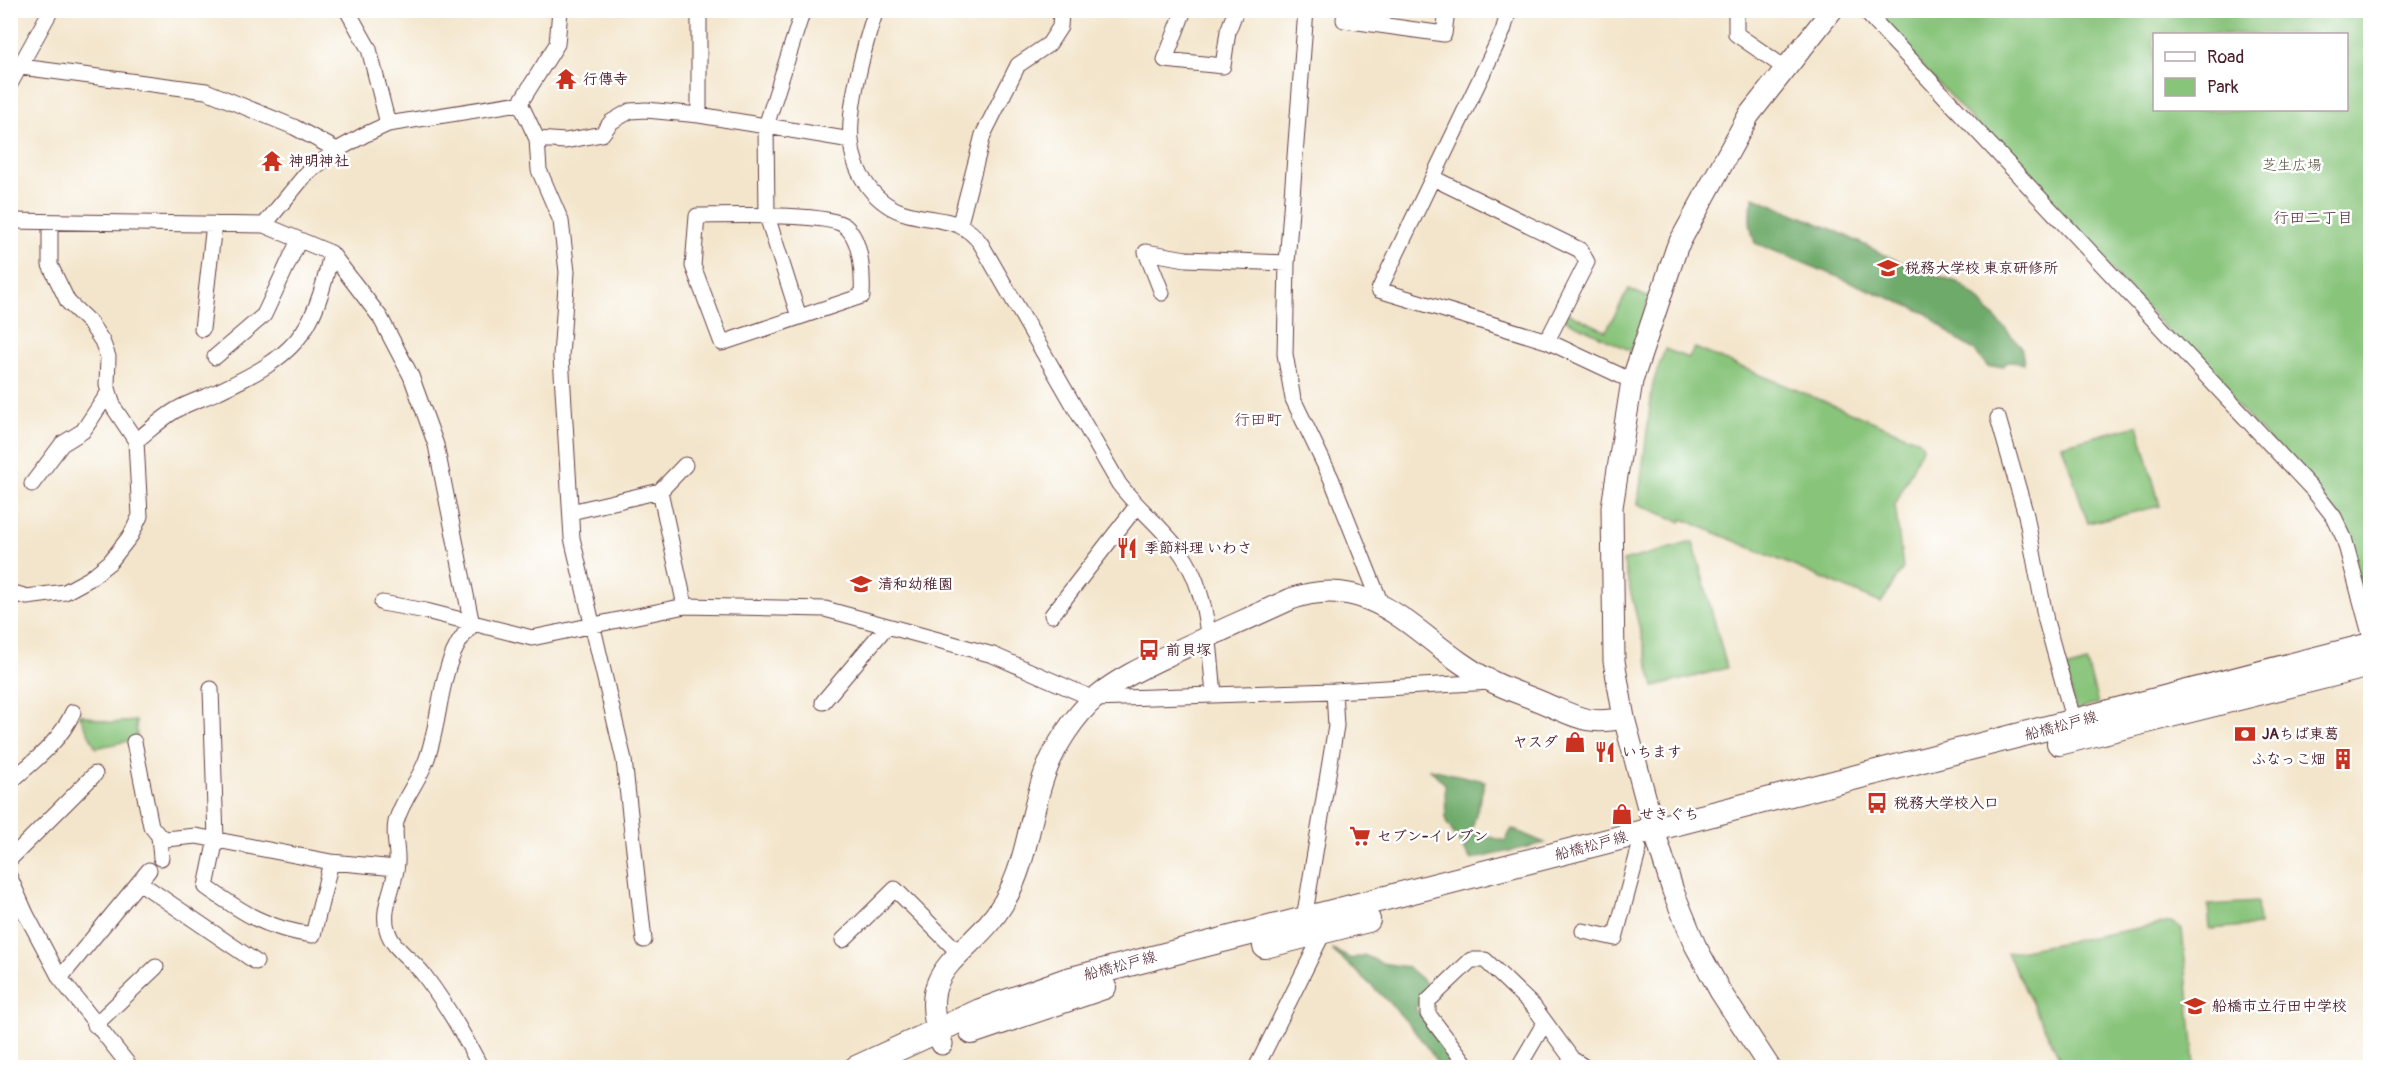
<svg xmlns="http://www.w3.org/2000/svg" width="2381" height="1078" font-family="Pangolin,'Klee One',sans-serif">
<style>
.green{fill:#88c47a;stroke:#697252;stroke-width:1.5;fill-rule:evenodd}
.forest{fill:#6eaa6a;stroke:#5c644a;stroke-width:1.5}
.lines{fill:none;stroke-linecap:round;stroke-linejoin:round}
.street-casing{stroke:#633d43;stroke-width:17}
.secondary-casing{stroke:#633d43;stroke-width:23}
.primary-casing{stroke:#633d43;stroke-width:26}
.street{stroke:#fff;stroke-width:15}
.secondary{stroke:#fff;stroke-width:21}
.primary{stroke:#fff;stroke-width:24}
.labels{text-anchor:middle;dominant-baseline:central;stroke-width:5;stroke-linejoin:round;paint-order:stroke}
.poi-label{font-size:15px;font-weight:bold;fill:#4a1f2b;stroke:#fff;text-anchor:start}
.park-label{font-size:15px;fill:#605947;stroke:#fff}
.street-label{font-size:15px;fill:#4a1f2b;stroke:#fff}
.neighbourhood-label{font-size:16px;fill:#4a1f2b;stroke:#fff}
</style>
<rect width="100%" height="100%" fill="#fff"/>
<filter id="ink" filterUnits="userSpaceOnUse"><feTurbulence type="fractalNoise" baseFrequency=".0167" numOctaves="2"/><feDisplacementMap in="SourceGraphic" scale="12" xChannelSelector="R" yChannelSelector="G"/><feConvolveMatrix kernelMatrix="1 2 1 2 8 2 1 2 1" color-interpolation-filters="sRGB"/></filter>
<filter id="wash" filterUnits="userSpaceOnUse"><feTurbulence type="fractalNoise" baseFrequency=".008" numOctaves="4" result="noise"/><feDisplacementMap in="SourceGraphic" scale="24" xChannelSelector="R" yChannelSelector="G"/><feGaussianBlur stdDeviation="1.35" result="paint"/><feColorMatrix in="noise" values="0 0 0 0 0 0 0 0 0 0 0 0 0 0 0 0 0 1.4 0 .05"/><feComposite in="paint" operator="in"/></filter>
<g filter="url(#wash)">
<rect width="100%" height="100%" fill="#f3e5cb"/>
<path class="green" d="M 1871,11 L 2370,11 L 2370,617 L 2338,515 ZM 2154,34 L 2346,34 L 2346,110 L 2154,110 Z
M 1629,289 L 1649,298 L 1631,351 L 1564,319 L 1567,312 L 1606,331 Z
M 1695,348 L 1918,440 L 1923,446 L 1895,505 L 1903,568 L 1881,603 L 1683,519 L 1681,522 L 1638,504 L 1653,383 L 1665,349 L 1688,358 Z
M 2138,425 L 2160,506 L 2088,523 L 2062,445 Z
M 1693,542 L 1727,668 L 1654,687 L 1623,561 Z
M 2087,663 L 2098,704 L 2076,710 L 2065,669 Z
M 79,714 L 111,723 L 136,721 L 137,739 L 96,748 Z
M 2257,902 L 2259,925 L 2210,929 L 2208,905 Z
M 2171,922 L 2182,929 L 2195,1067 L 2064,1067 L 2007,953 Z"/>
<path class="forest" d="M 1754,197 L 1836,231 L 1899,262 L 1959,283 L 1976,297 L 2021,346 L 2024,363 L 2008,362 L 2003,366 L 1988,367 L 1974,350 L 1959,341 L 1926,313 L 1755,243 C 1749,225 1748,215 1754,197 Z
M 1430,769 L 1485,781 L 1471,832 L 1505,841 L 1512,829 L 1545,843 L 1471,860 L 1446,822 L 1445,784 Z
M 1331,949 L 1351,959 L 1364,955 L 1381,963 L 1407,967 L 1432,988 L 1415,1008 L 1460,1067 L 1440,1067 C 1412,1020 1372,985 1331,949 Z"/>
</g>
<g filter="url(#ink)">
<g class="lines">
<defs>
<path id="street" d="M 347,10 L 369,49 L 388,124
M 560,10 L 557,44 L 520,103 L 537,139 L 539,170 L 561,221 L 567,272 L 561,356 L 572,538 L 624,760 L 644,940
M 876,10 C 865,43 848,106 851,140 C 853,174 876,206 908,214 C 938,222 962,217 981,244 L 1119,484 C 1137,508 1160,525 1178,549 C 1209,588 1209,647 1214,694
M 1184,10 L 1165,60 L 1223,66 L 1228,31 L 1236,10
M 1306,10 L 1287,263 L 1285,354 L 1293,399 L 1331,478 L 1381,604
M 1345,10 L 1344,20 L 1444,34 L 1447,10
M 1509,10 L 1503,31 L 1379,290 L 1547,341 L 1632,381
M 1736,10 L 1736,34 L 1785,68
M 1864,10 L 2313,490 L 2334,517 L 2344,538 L 2370,634
M 21,67 L 206,91 L 294,127 L 337,150
M 10,84 L 51,10
M 699,115 L 699,10
M 537,139 L 565,141 L 602,134 L 611,122 L 630,111 L 646,110 L 699,115 L 851,140
M 1433,178 L 1580,250 L 1587,262 L 1547,341
M 697,216 C 724,216 827,212 845,226 C 862,240 863,276 862,296 L 722,343 L 693,266 Z
M 10,221 L 264,225 L 331,253 L 380,317 L 411,376 L 436,445 L 472,625 C 437,661 443,717 426,761 C 418,782 402,800 396,822 C 393,837 398,849 397,862 C 396,885 381,906 387,929 C 392,949 412,959 424,975 C 446,1004 464,1035 481,1068
M 960,223 L 983,135 L 1018,65 L 1049,44 L 1060,27 L 1061,10
M 264,225 L 306,174 L 337,150 L 364,135 L 388,124 L 520,103
M 1162,293 L 1146,252 L 1186,259 L 1287,263
M 799,317 L 767,216 L 766,126 L 803,10
M 202,329 L 214,224
M 215,357 L 264,315 L 299,240
M 1998,418 L 2026,515 L 2046,621 L 2074,722
M 136,441 C 149,431 162,418 176,410 C 189,402 205,398 219,391 C 294,356 314,336 331,253
M 32,484 L 62,444 L 83,431 L 109,392
M 660,491 L 685,606
M 571,512 L 660,491 L 685,465
M 10,592 L 27,597 L 65,592 L 89,579 L 110,562 L 131,535 L 140,516 L 136,441 L 114,408 L 107,385 L 108,357 L 102,341 L 90,323 L 68,302 L 50,265 L 50,222
M 382,603 L 426,611 L 532,638 L 685,606 L 825,609 L 993,655 L 1094,699 L 1334,691 L 1491,682
M 1052,615 L 1136,507
M 211,689 L 216,839 L 206,887 C 243,913 267,929 313,935 L 331,862
M 823,702 L 886,627
M 134,742 L 151,826 L 159,836 L 166,839 L 196,836 L 331,862 L 396,868
M 10,782 C 34,761 60,742 73,712
M 159,836 L 161,858
M 10,859 L 95,774
M 10,878 L 26,914 L 60,978 L 131,1068
M 139,882 L 256,962
M 1304,919 L 1336,726 L 1334,691
M 1583,931 L 1615,938 L 1639,849
M 843,940 L 895,889 L 959,953
M 60,978 L 149,870
M 95,1025 L 156,967
M 894,1066 L 894,1068
M 1256,1068 L 1324,931
M 1469,1068 L 1428,1014 L 1428,1001 L 1471,960 L 1485,960 L 1534,1007 L 1572,1059 L 1586,1068
M 1518,1068 L 1545,1022"/>
<path id="secondary" d="M 942,1044 C 911,964 971,959 1004,902 C 1028,861 1029,816 1045,773 C 1055,746 1074,716 1096,697 C 1119,678 1148,665 1175,652 C 1213,634 1252,617 1291,599 C 1379,568 1422,647 1491,681 C 1508,690 1528,696 1546,704 C 1579,718 1588,725 1624,718
M 1770,1068 L 1720,991 L 1695,945 L 1673,891 L 1654,830 L 1624,718 L 1614,661 L 1612,507 L 1632,381 L 1677,247 L 1749,115 L 1832,10"/>
<path id="primary" d="M 2059,743 L 2370,665
M 1265,946 L 1368,920
M 972,1032 L 1104,987
M 856,1068 L 980,1011 L 1067,980 L 2370,645"/>
</defs>
<use href="#street" class="street-casing"/>
<use href="#secondary" class="secondary-casing"/>
<use href="#primary" class="primary-casing"/>
<use href="#street" class="street"/>
<use href="#secondary" class="secondary"/>
<use href="#primary" class="primary"/>
</g>
</g>
<defs>
<symbol id="temple-bare" viewBox="-9 -9 18 18"><path d="M0-6L5-2H3V0L6.5 2.5H4V6H1.5V3h-3V6H-4V2.5H-6.5L-3 0V-2H-5Z" fill="#c8321e" stroke="#fff" stroke-width="2.5" paint-order="stroke"/></symbol>
<symbol id="university-bare" viewBox="-9 -9 18 18"><path d="M0-5L7-2L0 1L-7-2ZM-4 1L0 2.5L4 1V4Q0 6-4 4Z" fill="#c8321e" stroke="#fff" stroke-width="2.5" paint-order="stroke"/></symbol>
<symbol id="restaurant-bare" viewBox="-9 -9 18 18"><path d="M-5-6h1v4h1v-4h1v4h1v-4h1v5L-1.5 .5V6h-2V.5L-5-1ZM5-6V6H3V1.5H1.5Q1.5-4 5-6Z" fill="#c8321e" stroke="#fff" stroke-width="2.5" paint-order="stroke"/></symbol>
<symbol id="school-bare" viewBox="-9 -9 18 18"><path d="M0-5L7-2L0 1L-7-2ZM-4 1L0 2.5L4 1V4Q0 6-4 4Z" fill="#c8321e" stroke="#fff" stroke-width="2.5" paint-order="stroke"/></symbol>
<symbol id="bus-bare" viewBox="-9 -9 18 18"><path d="M-5-6H5V4H4V6H2V4H-2V6H-4V4H-5ZM-3.5-4V0h7V-4ZM-3.5 1.2v1.5H-2V1.2ZM2 1.2v1.5H3.5V1.2Z" fill="#c8321e" stroke="#fff" stroke-width="2.5" paint-order="stroke"/></symbol>
<symbol id="bank-bare" viewBox="-9 -9 18 18"><path d="M-6-4H6V4H-6ZM0-2.3a2.3 2.3 0 1 0 0 4.6a2.3 2.3 0 1 0 0-4.6Z" fill="#c8321e" stroke="#fff" stroke-width="2.5" paint-order="stroke"/></symbol>
<symbol id="shop-bare" viewBox="-9 -9 18 18"><path d="M-5-2.5h2.3a2.7 3.5 0 0 1 5.4 0H5L5.5 6h-11ZM-1.5-2.5h3a1.5 2.3 0 0 0-3 0Z" fill="#c8321e" stroke="#fff" stroke-width="2.5" paint-order="stroke"/></symbol>
<symbol id="building-bare" viewBox="-9 -9 18 18"><path d="M-4-6H4V6H1V3H-1V6H-4ZM-2.5-4.3h1.7v1.8h-1.7ZM.8-4.3h1.7v1.8H.8ZM-2.5-1h1.7V.8h-1.7ZM.8-1h1.7V.8H.8Z" fill="#c8321e" stroke="#fff" stroke-width="2.5" paint-order="stroke"/></symbol>
<symbol id="supermarket-bare" viewBox="-9 -9 18 18"><path d="M-6-5.5h2.5l.6 2H6L4.5 2H-2.5L-4.4-4H-6ZM-1.5 3.2a1.3 1.3 0 1 0 .1 0ZM3 3.2a1.3 1.3 0 1 0 .1 0Z" fill="#c8321e" stroke="#fff" stroke-width="2.5" paint-order="stroke"/></symbol>
</defs>
<g fill-rule="evenodd">
<use href="#temple-bare" x="551" y="64" width="30" height="30"/>
<use href="#temple-bare" x="257" y="146" width="30" height="30"/>
<use href="#university-bare" x="1873" y="253" width="30" height="30"/>
<use href="#restaurant-bare" x="1112" y="533" width="30" height="30"/>
<use href="#school-bare" x="846" y="569" width="30" height="30"/>
<use href="#bus-bare" x="1134" y="635" width="30" height="30"/>
<use href="#bank-bare" x="2230" y="719" width="30" height="30"/>
<use href="#shop-bare" x="1560" y="727" width="30" height="30"/>
<use href="#restaurant-bare" x="1590" y="737" width="30" height="30"/>
<use href="#building-bare" x="2328" y="744" width="30" height="30"/>
<use href="#bus-bare" x="1862" y="788" width="30" height="30"/>
<use href="#shop-bare" x="1607" y="799" width="30" height="30"/>
<use href="#supermarket-bare" x="1345" y="821" width="30" height="30"/>
<use href="#school-bare" x="2180" y="991" width="30" height="30"/>
</g>
<g class="labels">
<g class="poi-label">
<text x="583" y="79">行傳寺</text>
<text x="289" y="161">神明神社</text>
<text x="1905" y="268">税務大学校 東京研修所</text>
<text x="1144" y="548">季節料理 いわさ</text>
<text x="878" y="584">清和幼稚園</text>
<text x="1166" y="650">前貝塚</text>
<text x="2262" y="734">JAちば東葛</text>
<text x="1558" y="742" text-anchor="end">ヤスダ</text>
<text x="1622" y="752">いちます</text>
<text x="2326" y="759" text-anchor="end">ふなっこ畑</text>
<text x="1894" y="803">税務大学校入口</text>
<text x="1639" y="814">せきぐち</text>
<text x="1377" y="836">セブン-イレブン</text>
<text x="2212" y="1006">船橋市立行田中学校</text>
</g>
<g class="park-label">
<text x="2292" y="165">芝生広場</text>
</g>
<g class="street-label">
<text transform="translate(2061 726) rotate(-15)">船橋松戸線</text>
<text transform="translate(1591 846) rotate(-15)">船橋松戸線</text>
<text transform="translate(1120 966) rotate(-15)">船橋松戸線</text>
</g>
<g class="neighbourhood-label">
<text x="2313" y="218">行田二丁目</text>
<text x="1258" y="420">行田町</text>
</g>
</g>
<rect width="2381" height="1078" fill="none" stroke="#fff" stroke-width="36"/>
<rect x="2153" y="33" width="195" height="78" fill="#ffffff" stroke="#b7a5aa" stroke-width="1.5"/>
<rect x="2165" y="52" width="30" height="9" fill="#ffffff" stroke="#b7a5aa" stroke-width="1.5"/>
<text x="2207" y="63" font-size="18" fill="#4a1f2b">Road</text>
<rect x="2165" y="78" width="30" height="18" fill="#88c47a" stroke="#b7a5aa" stroke-width="1.5"/>
<text x="2207" y="93" font-size="18" fill="#4a1f2b">Park</text>
</svg>
